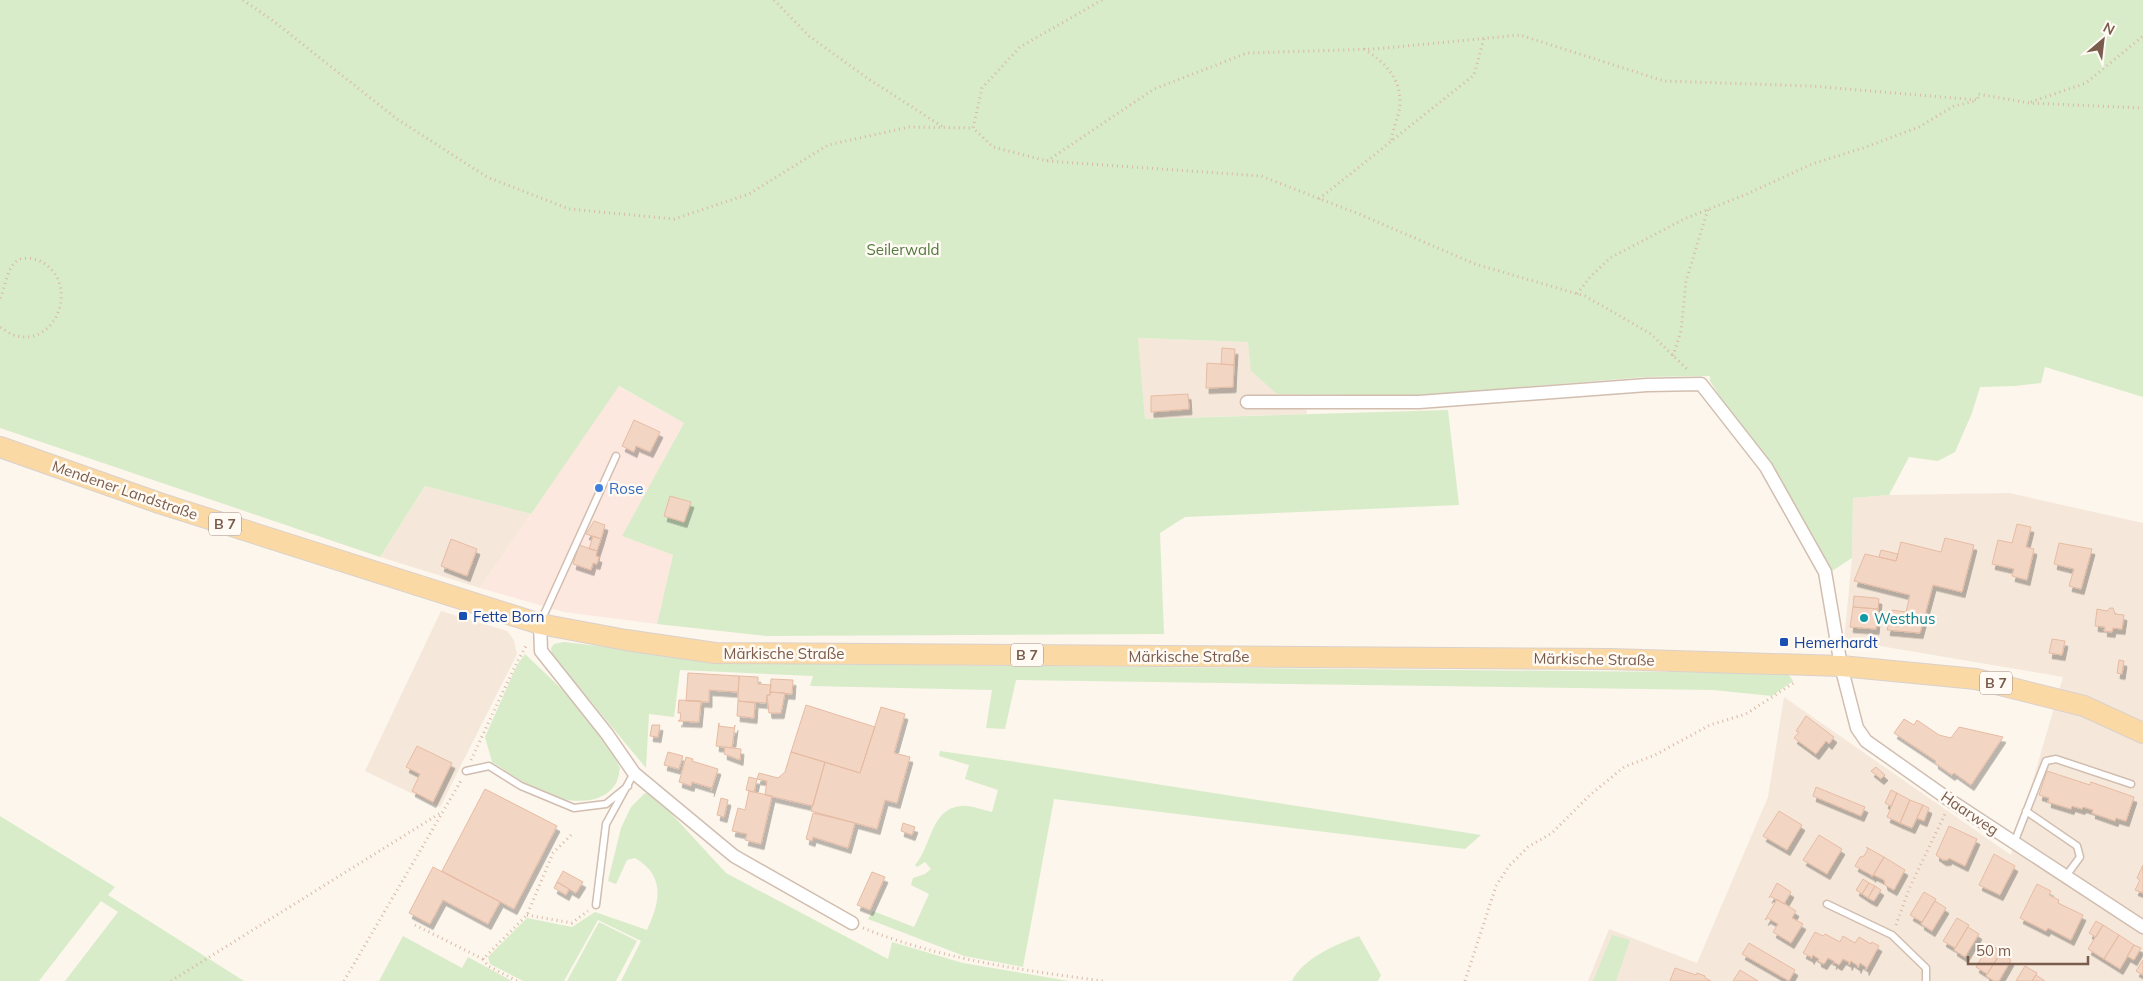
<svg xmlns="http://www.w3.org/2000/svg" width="2143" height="981" font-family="Mulish,sans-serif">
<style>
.residential{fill:#f5e8da}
.commercial{fill:#fde8e0}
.green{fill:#d8ecc9}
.building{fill:#f3d5c3;stroke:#e6bba3;filter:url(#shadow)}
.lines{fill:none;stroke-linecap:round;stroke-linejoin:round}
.lane-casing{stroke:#d1beb0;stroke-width:9}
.street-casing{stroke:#d1beb0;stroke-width:15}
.primary-casing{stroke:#dad1cd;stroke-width:22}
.path{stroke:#d9b8a5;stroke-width:3;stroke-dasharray:1 4;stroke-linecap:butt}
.lane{stroke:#fff;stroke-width:6}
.street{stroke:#fff;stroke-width:12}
.primary{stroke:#fbd9a5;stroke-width:20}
.shop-dot{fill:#3f7fe0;stroke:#fffaf3;stroke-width:2}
.transit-dot{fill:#1a4fb4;stroke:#fffaf3;stroke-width:2}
.culture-dot{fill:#0f9aa8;stroke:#fffaf3;stroke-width:2}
.labels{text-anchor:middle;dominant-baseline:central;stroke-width:5;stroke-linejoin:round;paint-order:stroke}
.shield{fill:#fffaf3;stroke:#a28b7f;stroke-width:1}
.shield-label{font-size:14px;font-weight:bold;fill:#7a5c4d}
.park-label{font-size:15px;fill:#537a41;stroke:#fffaf3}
.shop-label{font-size:15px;fill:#366cbe;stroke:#fffaf3;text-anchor:start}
.street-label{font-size:15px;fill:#7a5c4d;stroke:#fffaf3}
.transit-label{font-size:15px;fill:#164399;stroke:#fffaf3;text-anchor:start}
.culture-label{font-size:15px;fill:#0d838f;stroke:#fffaf3;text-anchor:start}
</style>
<defs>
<filter id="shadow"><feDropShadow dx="3" dy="5.5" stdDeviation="0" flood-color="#0004"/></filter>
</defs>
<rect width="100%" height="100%" fill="#fdf6ec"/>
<path class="residential" d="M 1137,338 L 1249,342 L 1305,395 L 1307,414 L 1145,419 Z
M 425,486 L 531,514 L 480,588 L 380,557 Z
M 2009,493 L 2143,523 L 2143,981 L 1588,981 L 1609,929 L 1697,963 L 1768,797 L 1784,697 L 2011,855 L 2063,677 L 1844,640 L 1852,558 L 1853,498 L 1889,495 Z
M 441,611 L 507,631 L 514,640 L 517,654 L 440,807 L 365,771 Z"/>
<path class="commercial" d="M 618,386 L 684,423 L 623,536 L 673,555 L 657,624 L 564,612 L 480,588 Z"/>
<path class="green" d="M 0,0 L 2143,0 L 2143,397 L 2045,367 L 2041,383 L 2015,386 L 1980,387 L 1972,413 L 1955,452 L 1938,461 L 1909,457 L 1889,495 L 1853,498 L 1852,558 L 1832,571 L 1710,381 L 1710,376 L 1645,377 L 1413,396 L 1277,394 L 1251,371 L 1248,342 L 1138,338 L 1145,419 L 1448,410 L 1459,505 L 1185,517 L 1160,533 L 1164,634 L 766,636 L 657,624 L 673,555 L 622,536 L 684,423 L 619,386 L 531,514 L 425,486 L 380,557 L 0,428 Z
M 564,642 L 712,659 L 817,664 L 1778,673 L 1789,675 L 1793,681 L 1772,696 L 1713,690 L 1016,680 L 1005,729 L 986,728 L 992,690 L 810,686 L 813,676 L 680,670 L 674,717 L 649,714 L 646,768 L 552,655 L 551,648 L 554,644 Z
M 525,654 C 561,688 599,723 620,768 C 619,772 619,778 616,783 C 612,791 604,796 595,799 C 557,808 523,782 492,762 L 485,737 L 517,665 Z
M 940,751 L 1010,761 L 1481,835 L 1465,849 L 1054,799 L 1023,967 L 964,956 L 868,919 L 873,911 L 914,927 L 929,894 L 911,885 L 913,878 L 925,874 L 931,869 L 925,862 L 917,867 L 915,865 C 932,846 930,809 961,806 C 971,805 982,810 992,812 L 998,790 L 965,779 L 969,765 L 939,756 Z
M 645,793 L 656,797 L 726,873 L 888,959 L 892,942 L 963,963 L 1069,981 L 621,981 L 641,941 L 598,920 L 564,981 L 523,981 L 490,964 L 488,957 L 527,918 L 572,927 L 595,912 L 647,930 C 660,902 666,876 635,858 L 627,860 L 616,884 L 608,881 L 621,828 L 631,807 Z
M 0,816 L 115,887 L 108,895 L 244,981 L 65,981 L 118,912 L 101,901 L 39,981 L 0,981 Z
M 599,922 L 637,941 L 616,981 L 567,981 Z
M 1612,935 L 1630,940 L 1616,981 L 1593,981 Z
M 403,936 L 462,968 L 468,957 L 512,981 L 379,981 Z
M 1359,936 L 1381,975 L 1378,981 L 1292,981 C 1303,958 1337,944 1359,936 Z"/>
<path class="building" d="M 1222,348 L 1235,349 L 1234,365 L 1221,364 Z
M 1207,363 L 1234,365 L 1233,387 L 1206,388 Z
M 1188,394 L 1189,409 L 1151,412 L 1151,396 Z
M 634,420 L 660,432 L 650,452 L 636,446 L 634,452 L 622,446 Z
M 670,496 L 691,502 L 684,522 L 664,516 Z
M 594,521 L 605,525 L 601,539 L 586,534 Z
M 2017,524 L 2031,527 L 2026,547 L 2034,549 L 2027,580 L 2012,576 L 2014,569 L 1992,564 L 1998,540 L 2012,543 Z
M 593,536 L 601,539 L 597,551 L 589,549 Z
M 1945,538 L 1974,545 L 1962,592 L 1933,585 L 1920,633 L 1887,630 L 1892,610 L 1906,612 L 1910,595 L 1854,581 L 1865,554 L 1896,561 L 1901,542 L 1941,552 Z
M 451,539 L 477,549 L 467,576 L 441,566 Z
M 2059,543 L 2092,549 L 2081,589 L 2069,586 L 2074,569 L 2054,564 Z
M 579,545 L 597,551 L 596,556 L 599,557 L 597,564 L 593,563 L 591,570 L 573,564 Z
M 1881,550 L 1898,554 L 1896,561 L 1879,557 Z
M 1854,596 L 1876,598 L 1879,599 L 1878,609 L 1853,607 Z
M 1853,607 L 1878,609 L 1876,629 L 1850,627 Z
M 2110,608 L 2113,608 L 2115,614 L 2124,615 L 2122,629 L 2113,628 L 2112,632 L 2104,631 L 2105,627 L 2095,626 L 2097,609 L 2107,611 Z
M 2052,639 L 2065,641 L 2062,655 L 2049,653 Z
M 2119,660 L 2124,661 L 2122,674 L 2117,673 Z
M 688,673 L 739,676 L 738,692 L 709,690 L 709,702 L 686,701 Z
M 739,676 L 758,677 L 758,684 L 771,685 L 770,695 L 767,695 L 766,703 L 738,701 Z
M 771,679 L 793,680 L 792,694 L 770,692 Z
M 770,692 L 785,693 L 781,713 L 769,713 L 767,695 L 770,695 Z
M 679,700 L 701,701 L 699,722 L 678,721 L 680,720 L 681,713 L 678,713 Z
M 738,701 L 755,703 L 754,718 L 737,716 Z
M 806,705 L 875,727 L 860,773 L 791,752 Z
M 881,707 L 905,714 L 894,753 L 910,757 L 897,803 L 885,800 L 877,829 L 811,811 L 825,762 L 860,773 Z
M 1806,716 L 1834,737 L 1829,744 L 1826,741 L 1816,754 L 1794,738 L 1799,732 L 1796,731 Z
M 1904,719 L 1914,725 L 1917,720 L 1939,735 L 1951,738 L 1959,727 L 2003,737 L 1971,785 L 1954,773 L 1952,775 L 1935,763 L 1936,761 L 1894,733 Z
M 719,723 L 719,726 L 734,728 L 735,725 L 732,748 L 716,746 Z
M 652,725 L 660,725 L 658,737 L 650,736 Z
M 417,746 L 452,763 L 433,802 L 412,791 L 420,774 L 406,767 Z
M 725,747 L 741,749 L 740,760 L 724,754 Z
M 668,752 L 683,756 L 679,769 L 664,765 Z
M 791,752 L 825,762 L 813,806 L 765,795 L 767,781 L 757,779 L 759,773 L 778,778 L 785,772 Z
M 686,757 L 693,759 L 692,761 L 718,769 L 711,791 L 712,788 L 692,782 L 691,786 L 679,782 Z
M 1876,767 L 1885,775 L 1881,779 L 1871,771 Z
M 2047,771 L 2090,785 L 2091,782 L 2134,797 L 2126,821 L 2116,818 L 2115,821 L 2092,813 L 2093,810 L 2083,807 L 2082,809 L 2072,806 L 2071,809 L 2048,802 L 2049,798 L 2039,795 Z
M 749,777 L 757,779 L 754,792 L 746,790 Z
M 1816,787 L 1865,807 L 1861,816 L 1813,796 Z
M 485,789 L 557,826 L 514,909 L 442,871 Z
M 1891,790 L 1897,793 L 1891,806 L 1885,803 Z
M 749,791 L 772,796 L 761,844 L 745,840 L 747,834 L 732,831 L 738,808 L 745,810 Z
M 1897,793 L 1910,800 L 1900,823 L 1887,817 Z
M 721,798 L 728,800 L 724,817 L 717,815 Z
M 1910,800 L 1923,805 L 1912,828 L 1900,823 Z
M 1923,805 L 1929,808 L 1924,821 L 1917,818 Z
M 1779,811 L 1802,825 L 1787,850 L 1763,836 Z
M 813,813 L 855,823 L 848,848 L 813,837 L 812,841 L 806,839 Z
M 903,823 L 915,827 L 912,835 L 901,831 Z
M 1949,826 L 1977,839 L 1965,866 L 1949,858 L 1948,860 L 1943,860 L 1936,855 Z
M 1819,835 L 1842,849 L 1827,874 L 1803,860 Z
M 1866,847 L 1884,857 L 1873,876 L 1855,866 L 1860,857 L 1864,856 L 1868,849 Z
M 1994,854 L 2015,866 L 2000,895 L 1979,885 Z
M 1884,857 L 1905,870 L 1894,890 L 1885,885 L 1884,880 L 1874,875 L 1872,877 Z
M 2143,865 L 2143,893 L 2135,890 L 2140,880 L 2137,878 Z
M 433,867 L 500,902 L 488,924 L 443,900 L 430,924 L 409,913 Z
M 563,871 L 583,882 L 576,893 L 557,882 Z
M 872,872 L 885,877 L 870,910 L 857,905 Z
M 1863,879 L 1869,883 L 1862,894 L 1856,890 Z
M 557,882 L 569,889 L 566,895 L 554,888 Z
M 1777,883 L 1791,892 L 1784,904 L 1770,896 L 1769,898 Z
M 1869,883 L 1875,886 L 1868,898 L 1862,894 Z
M 2037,884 L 2051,891 L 2049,895 L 2059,900 L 2058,903 L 2083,915 L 2071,940 L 2048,928 L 2046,931 L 2020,918 Z
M 1875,886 L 1881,890 L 1874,901 L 1868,898 Z
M 1924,892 L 1936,899 L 1922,922 L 1910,915 Z
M 1777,899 L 1796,911 L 1792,918 L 1803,924 L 1791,943 L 1773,932 L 1778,924 L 1768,918 L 1765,920 Z
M 1935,901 L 1946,908 L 1932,931 L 1921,924 Z
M 1957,918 L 1969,925 L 1955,948 L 1943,941 Z
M 2096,921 L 2103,925 L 2096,937 L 2089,933 Z
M 2103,925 L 2119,935 L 2104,959 L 2088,949 Z
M 1968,927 L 1979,934 L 1965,957 L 1954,950 Z
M 1815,932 L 1823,936 L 1825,934 L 1840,942 L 1843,936 L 1855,943 L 1859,937 L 1871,944 L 1872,942 L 1879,946 L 1866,970 L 1866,967 L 1860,963 L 1858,968 L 1858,966 L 1851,961 L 1849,965 L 1849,962 L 1843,959 L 1839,965 L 1834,962 L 1833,964 L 1834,961 L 1828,958 L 1824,964 L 1818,961 L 1819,959 L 1813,955 L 1811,959 L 1811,957 L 1803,953 Z
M 2119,935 L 2134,945 L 2120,969 L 2104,959 Z
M 1749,943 L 1795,970 L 1789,981 L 1742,954 Z
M 1990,944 L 2002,952 L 1987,974 L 1976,967 Z
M 2134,945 L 2141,948 L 2134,960 L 2127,956 Z
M 2000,953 L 2011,960 L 1999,981 L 1994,981 L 1986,976 Z
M 2143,960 L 2143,975 L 2136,971 Z
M 2025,966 L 2037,973 L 2036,975 L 2032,981 L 2016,981 Z
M 1675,968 L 1696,975 L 1697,973 L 1705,976 L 1705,978 L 1711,981 L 1670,981 Z
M 1740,970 L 1758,981 L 1733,981 Z
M 2036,975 L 2045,981 L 2032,981 Z"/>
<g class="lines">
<defs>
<path id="lane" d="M 541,621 L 616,456
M 466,771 L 489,766 L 521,786 L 574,808 L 606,804 L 628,786
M 2026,811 L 2077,846 L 2080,857 L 2066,876
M 2014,843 L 2046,761 L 2056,759 L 2131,784
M 1827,904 L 1892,935 L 1926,968 L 1926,981
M 596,905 L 606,824 L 634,773"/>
<path id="street" d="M 1247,402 L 1419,402 L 1647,385 L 1701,384 L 1766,467 L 1825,572 L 1841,666 L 1857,728 L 1866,741 L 1951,801 L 2143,927
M 540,624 L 541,651 L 607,734 L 634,773 L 734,856 L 852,923"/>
<path id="primary" d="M 0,447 L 159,503 L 540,624 L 626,640 L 715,653 L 1610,659 L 1841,666 L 1976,679 L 2084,706 L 2143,733"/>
</defs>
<use href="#lane" class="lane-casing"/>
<use href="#street" class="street-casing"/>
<use href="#primary" class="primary-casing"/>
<path class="path" d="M 243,0 L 272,20 L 397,119 L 487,177 L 569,209 L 674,219 L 749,194 L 828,145 L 909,127 L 973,128
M 774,0 L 809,36 L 867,78 L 943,127
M 1102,0 L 1020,47 L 982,88 L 973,128 L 993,147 L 1047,161 L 1261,176 L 1359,214 L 1475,264 L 1585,296 L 1651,334 L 1689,371
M 1364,49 C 1385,63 1401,77 1400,105 C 1399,116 1393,129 1391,140
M 2031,102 L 2086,83 L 2143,36
M 1047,161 L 1154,89 L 1247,53 L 1375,49 L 1520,35 L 1664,81 L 1811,86 L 1978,100 L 1978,94 L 2029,103 L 2143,108
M 1319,199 L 1474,75 L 1484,38
M 1577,294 L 1590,277 L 1610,258 L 1684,219 L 1747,194 L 1812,164 L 1863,148 L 1919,127 L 1954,106 L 1975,101
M 0,298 C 6,287 6,268 18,260 C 24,257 34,258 40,261 C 81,282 57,346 17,336 C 11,335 5,330 0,327
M 1673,356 L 1681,331 L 1686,281 L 1708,209
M 471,760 L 516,664 L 526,646
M 527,915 L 572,923 L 588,911
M 415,925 L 483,959 L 527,915 L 553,853 L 571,835
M 1896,925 L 1909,889 L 1946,812
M 863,928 C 940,959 1021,970 1103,981
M 483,959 L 488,966 L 517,981
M 171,981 L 442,812
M 344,981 L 462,779
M 1465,981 L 1496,886 L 1509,866 L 1528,847 L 1552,833 L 1590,795 L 1624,767 L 1655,755 L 1710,725 L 1746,714 L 1795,682"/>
<use href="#lane" class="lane"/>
<use href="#street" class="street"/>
<use href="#primary" class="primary"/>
</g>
<circle class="shop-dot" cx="599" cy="488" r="5"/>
<g class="transit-dot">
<rect x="458" y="611" width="10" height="10" rx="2.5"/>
<rect x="1779" y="637" width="10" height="10" rx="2.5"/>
</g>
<circle class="culture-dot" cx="1864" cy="618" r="5"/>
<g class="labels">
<g class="shield">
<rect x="209" y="512.5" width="32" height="23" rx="4"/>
<rect x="1011" y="643.5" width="32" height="23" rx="4"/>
<rect x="1980" y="671.5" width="32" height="23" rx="4"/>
</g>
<g class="shield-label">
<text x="225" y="524">B 7</text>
<text x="1027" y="655">B 7</text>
<text x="1996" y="683">B 7</text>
</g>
<g class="park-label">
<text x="903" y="249">Seilerwald</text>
</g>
<g class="shop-label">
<text x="609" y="488">Rose</text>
</g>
<g class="street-label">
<text transform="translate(125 490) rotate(19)">Mendener Landstraße</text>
<text x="784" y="653">Märkische Straße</text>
<text x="1189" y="656">Märkische Straße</text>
<text transform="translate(1594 659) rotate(1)">Märkische Straße</text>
<text transform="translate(1970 813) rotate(34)">Haarweg</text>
</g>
<g class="transit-label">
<text x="473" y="616">Fette Born</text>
<text x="1794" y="642">Hemerhardt</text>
</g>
<g class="culture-label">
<text x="1874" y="618">Westhus</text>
</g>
</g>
<g transform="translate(2103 40) rotate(28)" stroke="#fffaf3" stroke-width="4" paint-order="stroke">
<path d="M0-4L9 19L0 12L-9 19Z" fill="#7a5c4d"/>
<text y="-8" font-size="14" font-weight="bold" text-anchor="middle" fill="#7a5c4d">N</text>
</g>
<path d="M1968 956v8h120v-8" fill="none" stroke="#7a5c4d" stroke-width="2.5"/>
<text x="1976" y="956" font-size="15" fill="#7a5c4d" stroke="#fffaf3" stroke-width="4" paint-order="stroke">50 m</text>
</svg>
